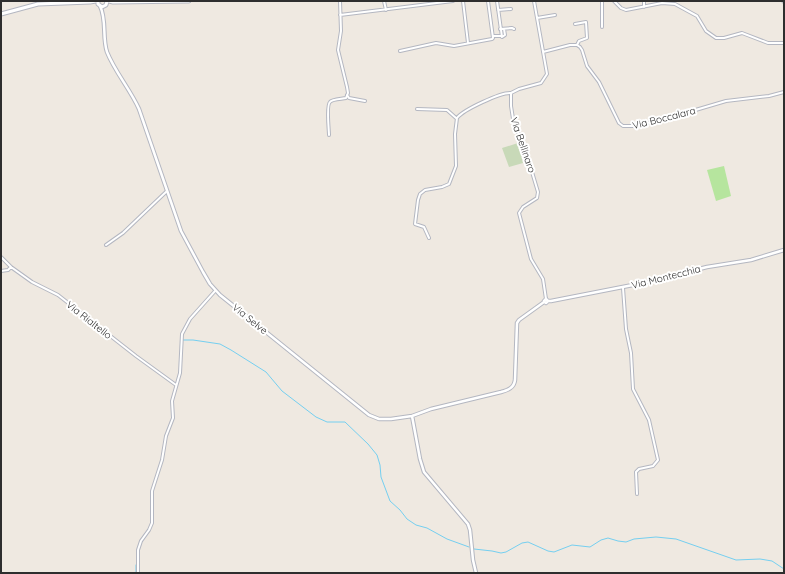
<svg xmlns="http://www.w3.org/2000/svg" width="785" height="574" font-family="Quicksand,sans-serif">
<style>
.green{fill:#b6e59e}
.cemetery{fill:#c8d9b8}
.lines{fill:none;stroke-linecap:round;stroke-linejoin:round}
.stream{stroke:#75cff0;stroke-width:1}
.minor-casing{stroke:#b4b7c1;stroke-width:4}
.tertiary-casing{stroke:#b4b7c1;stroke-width:4.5}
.secondary-casing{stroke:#b4b7c1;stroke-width:5}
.minor{stroke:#fff;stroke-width:2}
.tertiary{stroke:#fff;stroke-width:2.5}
.secondary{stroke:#fff;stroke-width:3}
.labels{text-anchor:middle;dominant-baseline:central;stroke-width:4;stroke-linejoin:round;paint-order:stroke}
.street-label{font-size:10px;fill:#2e2e2e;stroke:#fff}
</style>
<rect width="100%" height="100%" fill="#efe9e1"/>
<path class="green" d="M 724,166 L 731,196 L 716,201 L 707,170 Z"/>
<path class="cemetery" d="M 518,143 C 521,146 522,149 523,154 L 521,155 L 523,163 L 509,167 L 502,148 Z"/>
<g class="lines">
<path class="stream" d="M 183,340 L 193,340 L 220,344 L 231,350 L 266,372 L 282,391 L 316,417 L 327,422 L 345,422 L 368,444 L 377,455 L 380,465 L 381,477 L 390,501 L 400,510 L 407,519 L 416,525 L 427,528 L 447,539 L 469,547
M 474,549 L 492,551 L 501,553 L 506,552 L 522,543 L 528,542 L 548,551 L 554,552 L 572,545 L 590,547 L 601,540 L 608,538 L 618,541 L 626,542 L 634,539 L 656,537 L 676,539 L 736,560 L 760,559 L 772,561 L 784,569
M 136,565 L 136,573"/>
<defs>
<path id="minor" d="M 384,1 L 386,10
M 463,1 L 468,43
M 497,1 L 502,37 L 505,35 L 504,29
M 534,1 L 547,74 L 541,83 L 519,89 L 511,93 L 511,106 L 514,125 L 523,142 L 538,192 L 537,198 L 523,207 L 519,213 L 531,259 L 543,279 L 546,299
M 602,1 L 602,27
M 614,1 L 621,8 L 626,10 L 662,3 L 675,4 L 697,16 L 706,31 L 716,38 L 724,38 L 742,33 L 768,43 L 784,43
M 783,1 L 784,2
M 644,7 L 644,1
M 498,10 L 511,9
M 340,15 L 453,1
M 537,18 L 555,15
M 575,24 L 586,22 L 587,38 L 579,41 L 577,45
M 500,29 L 512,28 L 514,29
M 493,36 L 501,36
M 400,51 L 436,43 L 454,46 L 492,39 L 493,38 L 488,1
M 543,52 L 570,45 L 577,45 L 580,47 L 582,50 L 587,66 L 599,82 L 619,123 L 623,126 L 634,126 L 665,119 L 726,101 L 769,96 L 784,92
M 347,95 L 349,98 L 365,101
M 417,109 L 447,110 L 456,118
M 329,135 C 329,130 326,105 330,102 C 332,99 342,99 346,98 L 348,93 L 347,87 L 338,50 L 341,31 L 340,1
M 429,238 L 424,227 L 415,224 L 418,200 L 420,194 L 425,190 L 442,187 L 449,184 L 456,166 L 455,134 L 457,118 C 463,110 501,92 511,93
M 106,245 L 123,233 L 167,191
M 1,257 L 11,267 L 32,282 L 58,295 L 136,356 L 176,385
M 1,271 L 8,270 L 11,267
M 623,288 L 626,329 L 631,353 L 633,389 L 649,420 L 658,460 L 653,466 L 639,469 L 636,472 L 637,494
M 138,573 L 138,550 L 141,541 L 149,530 L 152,523 L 152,491 L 162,460 L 166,436 L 173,418 L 172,401 L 180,373 L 182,334 L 190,319 L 215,291"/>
<path id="tertiary" d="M 100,6 C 107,20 102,37 107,52 C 115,72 130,89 139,109 L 181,231 L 203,272 L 210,284 L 220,295 L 369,415 L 379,419 L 391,419 L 412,416 L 431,409 L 501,392 C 508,390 514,388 515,380 L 517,323 L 519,320 L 544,302
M 548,301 L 546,303 L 544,301 L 546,299 L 548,301 L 551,301 L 643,283 L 707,267 L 751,260 L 784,250
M 412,416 L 420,459 L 424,472 L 468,524 L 470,530 L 473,560 L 476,573"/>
<path id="secondary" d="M 98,1 L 98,4 L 102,7 L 106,5 L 107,1
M 109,1 L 113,2 L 189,1
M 1,14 L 38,4 L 90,2 L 96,1"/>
</defs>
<use href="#minor" class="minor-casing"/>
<use href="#tertiary" class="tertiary-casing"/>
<use href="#secondary" class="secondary-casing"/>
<use href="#minor" class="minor"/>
<use href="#tertiary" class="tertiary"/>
<use href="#secondary" class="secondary"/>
</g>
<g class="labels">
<g class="street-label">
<text transform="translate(664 118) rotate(-14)">Via Boccalara</text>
<text transform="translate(523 145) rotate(71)">Via Bellinaro</text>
<text transform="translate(666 277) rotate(-14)">Via Montecchia</text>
<text transform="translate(250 319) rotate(39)">Via Selve</text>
<text transform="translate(89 320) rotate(38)">Via Rialtello</text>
</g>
</g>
<rect width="785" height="574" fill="none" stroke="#2e2e2e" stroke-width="4"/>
</svg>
